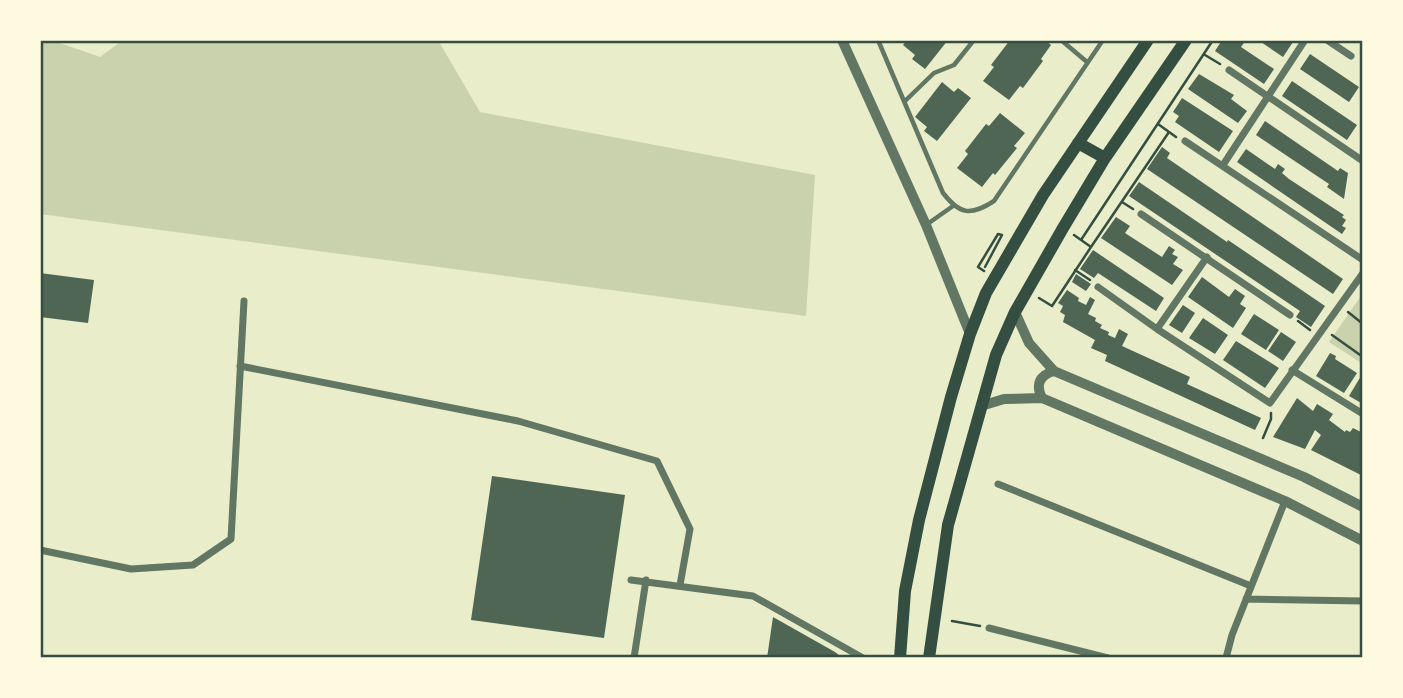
<svg xmlns="http://www.w3.org/2000/svg" width="1403" height="698" font-family="Manrope,sans-serif">
<style>
.green{fill:#cad2ad}
.building{fill:#4f6655}
.lines{fill:none;stroke-linecap:round;stroke-linejoin:round}
.path{stroke:#344e41;stroke-width:2.5}
.service{stroke:#617663;stroke-width:4.5}
.minor{stroke:#617663;stroke-width:7}
.tertiary{stroke:#617663;stroke-width:10}
.secondary{stroke:#344e41;stroke-width:12}
.neatline{fill:none;stroke:#344e41;stroke-width:2.5}
</style>
<rect width="100%" height="100%" fill="#e9edc9"/>
<path class="green" d="M 40,40 L 51,40 L 100,57 L 123,40 L 438,40 L 480,112 L 815,175 L 806,316 L 40,214 Z
M 1363,293 L 1363,364 L 1329,342 Z"/>
<path class="building" d="M 907,40 L 948,40 L 925,69 L 912,59 L 915,55 L 903,45 Z
M 1010,40 L 1045,40 L 1051,45 L 1041,59 L 1043,61 L 1023,88 L 1020,86 L 1009,100 L 983,81 L 994,67 L 991,65 Z
M 1222,40 L 1246,40 L 1241,47 L 1274,69 L 1264,84 L 1215,51 Z
M 1258,40 L 1290,40 L 1293,42 L 1283,57 Z
M 1310,54 L 1359,87 L 1349,102 L 1300,69 Z
M 1199,74 L 1234,95 L 1231,99 L 1247,111 L 1238,123 L 1188,89 Z
M 1292,81 L 1357,125 L 1347,140 L 1282,96 Z
M 942,82 L 954,92 L 958,88 L 971,98 L 937,141 L 924,131 L 927,127 L 915,117 Z
M 1182,98 L 1233,131 L 1219,152 L 1175,122 L 1179,116 L 1173,112 Z
M 1000,113 L 1025,133 L 1014,146 L 1017,148 L 995,175 L 993,173 L 982,187 L 957,168 L 968,154 L 965,151 L 986,124 L 989,126 Z
M 1265,121 L 1338,171 L 1340,168 L 1348,173 L 1344,199 L 1327,187 L 1329,184 L 1256,135 Z
M 1162,147 L 1170,153 L 1167,158 L 1343,279 L 1333,294 L 1147,169 Z
M 1246,149 L 1275,169 L 1278,164 L 1285,169 L 1282,173 L 1289,179 L 1344,215 L 1342,217 L 1346,220 L 1342,226 L 1346,228 L 1342,234 L 1237,162 Z
M 1139,182 L 1227,242 L 1228,240 L 1325,306 L 1311,327 L 1296,317 L 1300,311 L 1129,196 Z
M 1116,217 L 1130,226 L 1125,233 L 1162,257 L 1169,246 L 1175,250 L 1172,254 L 1178,257 L 1173,264 L 1183,270 L 1172,285 L 1101,238 Z
M 1093,250 L 1164,298 L 1156,311 L 1098,273 L 1094,278 L 1080,269 Z
M 40,273 L 94,280 L 88,323 L 40,317 Z
M 1076,274 L 1091,284 L 1086,291 L 1072,282 Z
M 1202,277 L 1229,297 L 1235,289 L 1245,296 L 1240,304 L 1246,308 L 1233,328 L 1188,297 Z
M 1067,290 L 1079,298 L 1078,301 L 1086,305 L 1090,297 L 1095,300 L 1088,314 L 1096,318 L 1095,321 L 1102,325 L 1100,328 L 1109,332 L 1108,335 L 1115,338 L 1119,329 L 1128,334 L 1122,346 L 1190,377 L 1187,384 L 1261,418 L 1255,430 L 1105,361 L 1107,355 L 1091,348 L 1095,340 L 1063,322 L 1065,315 L 1060,312 L 1063,306 L 1058,303 Z
M 1183,305 L 1195,313 L 1182,333 L 1169,325 Z
M 1254,314 L 1279,330 L 1266,350 L 1241,334 Z
M 1203,318 L 1228,335 L 1215,354 L 1189,338 Z
M 1281,332 L 1296,342 L 1283,361 L 1268,351 Z
M 1236,341 L 1279,368 L 1265,388 L 1223,360 Z
M 1330,353 L 1336,356 L 1335,359 L 1357,373 L 1344,393 L 1316,376 Z
M 1361,376 L 1363,377 L 1363,404 L 1349,396 Z
M 1297,398 L 1313,411 L 1317,404 L 1333,414 L 1329,420 L 1345,432 L 1346,430 L 1350,432 L 1353,428 L 1363,433 L 1360,438 L 1363,440 L 1363,476 L 1311,450 L 1321,435 L 1315,430 L 1305,449 L 1273,437 Z
M 492,476 L 625,495 L 604,638 L 471,620 Z
M 773,617 L 835,652 L 843,658 L 767,658 Z"/>
<g class="lines">
<path class="path" d="M 1205,55 L 1220,64
M 1158,124 L 1176,137
M 1122,202 L 1133,209
M 1081,240 L 1213,40
M 1091,247 L 1169,132
M 1075,270 L 1090,280
M 984,271 L 978,267 L 998,234 L 1002,235 L 985,267
M 1039,298 L 1052,306 L 1091,247 L 1074,235
M 1348,312 L 1363,324
M 1298,321 L 1310,330
M 1332,335 L 1363,357
M 1263,438 L 1271,419 L 1271,413
M 952,621 L 980,626"/>
<path class="service" d="M 878,40 L 943,193 C 960,215 971,216 994,201 L 1103,40
M 1061,40 L 1087,62
M 905,101 L 934,73 L 954,65 L 974,40
M 926,225 L 953,206"/>
<path class="minor" d="M 1327,40 L 1351,56
M 1229,70 L 1363,161
M 1185,141 L 1363,260
M 1223,165 L 1305,40
M 1141,214 L 1290,315
M 1098,287 L 1157,329 L 1270,403 L 1363,273
M 1157,329 L 1207,257
M 240,366 L 518,421 L 657,461 L 690,529 L 680,585
M 1292,370 L 1363,414
M 998,484 L 1251,586
M 40,550 L 131,569 L 193,565 L 231,539 L 244,301
M 631,580 L 753,596 L 863,658
M 1246,599 L 1363,601
M 989,628 L 1108,658
M 634,658 L 646,580
M 1226,658 L 1232,635 L 1285,501"/>
<path class="tertiary" d="M 842,40 L 926,225 L 970,334
M 1015,312 L 1029,343 L 1054,371 L 1304,477 L 1363,507
M 1042,398 C 1035,384 1040,375 1054,371
M 981,406 L 1004,399 L 1042,398 L 1285,501 L 1363,541"/>
<path class="secondary" d="M 1078,143 L 1105,158
M 900,658 L 905,591 L 919,520 L 951,397 L 970,334 L 986,293 L 1043,195 L 1148,40
M 929,658 L 948,525 L 996,355 L 1015,312 L 1063,228 L 1105,158 L 1186,40"/>
</g>
<rect width="1403" height="698" fill="none" stroke="#fefae0" stroke-width="84"/>
<rect x="42" y="42" width="1319" height="614" class="neatline"/>
</svg>
